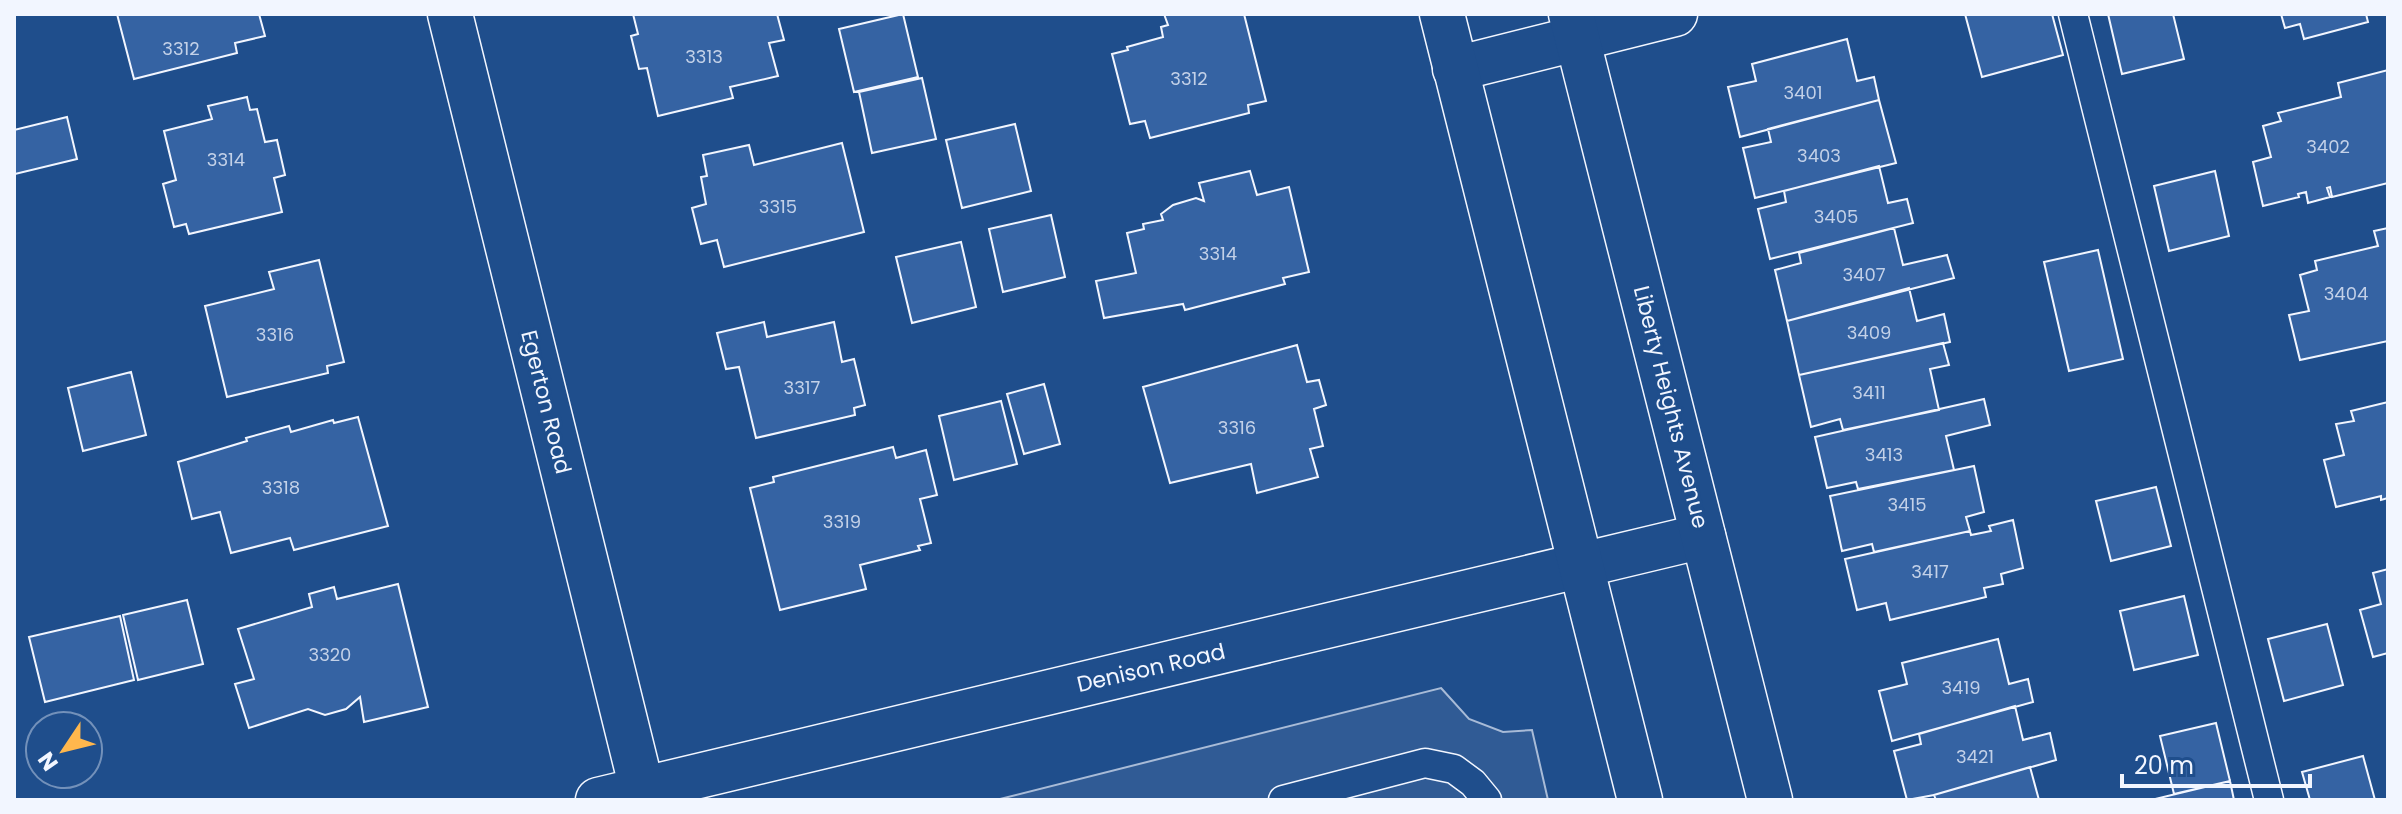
<svg xmlns="http://www.w3.org/2000/svg" width="2402" height="814" font-family="Poppins,sans-serif">
<style>
.parking{fill:#305b95;stroke:#a8bbd7;stroke-width:2}
.building{fill:#3563a3;stroke:#f2f6ff;stroke-width:2}
.lines{fill:none;stroke-linecap:round;stroke-linejoin:round}
.service-casing{stroke:#f2f6ff;stroke-width:31}
.minor-casing{stroke:#f2f6ff;stroke-width:47}
.primary-casing{stroke:#f2f6ff;stroke-width:47}
.service{stroke:#1f4e8c;stroke-width:28}
.minor{stroke:#1f4e8c;stroke-width:44}
.primary{stroke:#1f4e8c;stroke-width:44}
.labels{text-anchor:middle;dominant-baseline:central;stroke-width:6;stroke-linejoin:round;paint-order:stroke}
.number-label{font-size:18px;fill:#c3d1e8}
.street-label{font-size:22px;fill:#f2f6ff;stroke:#1f4e8c}
</style>
<rect width="100%" height="100%" fill="#1f4e8c"/>
<path class="parking" d="M 1441,688 L 1469,719 L 1503,732 L 1532,730 L 1548,800 L 996,800 Z"/>
<path class="building" d="M 117,14 L 259,14 L 265,36 L 235,43 L 237,53 L 134,79 Z
M 633,14 L 777,14 L 784,40 L 769,43 L 778,76 L 730,87 L 733,98 L 658,116 L 647,68 L 639,69 L 631,36 L 638,34 Z
M 903,14 L 918,77 L 854,92 L 839,29 Z
M 1164,14 L 1244,14 L 1266,101 L 1248,105 L 1249,113 L 1150,138 L 1145,121 L 1130,124 L 1112,54 L 1128,50 L 1127,47 L 1163,37 L 1161,27 L 1168,25 Z
M 1965,14 L 2052,14 L 2063,55 L 1982,77 Z
M 2108,14 L 2173,14 L 2184,59 L 2122,74 Z
M 2281,14 L 2366,14 L 2368,22 L 2304,39 L 2300,24 L 2285,28 Z
M 1847,39 L 1857,81 L 1874,77 L 1879,100 L 1740,137 L 1728,87 L 1756,81 L 1752,64 Z
M 2388,70 L 2388,183 L 2332,197 L 2330,187 L 2327,188 L 2330,197 L 2308,203 L 2306,192 L 2298,194 L 2299,197 L 2263,206 L 2253,162 L 2271,157 L 2263,126 L 2281,121 L 2278,113 L 2341,97 L 2338,83 Z
M 922,78 L 936,139 L 872,153 L 859,92 Z
M 247,97 L 250,110 L 257,109 L 265,142 L 277,140 L 285,175 L 274,178 L 282,212 L 189,234 L 186,224 L 174,227 L 163,184 L 176,180 L 164,131 L 212,119 L 208,106 Z
M 1879,100 L 1896,163 L 1755,198 L 1743,148 L 1771,142 L 1768,129 Z
M 67,117 L 77,159 L 15,174 L 14,130 Z
M 1015,124 L 1031,191 L 962,208 L 946,140 Z
M 842,143 L 864,232 L 724,267 L 717,240 L 701,244 L 692,208 L 706,204 L 701,177 L 707,176 L 703,155 L 749,145 L 754,165 Z
M 1879,166 L 1888,203 L 1907,199 L 1913,223 L 1770,259 L 1758,209 L 1786,202 L 1784,191 Z
M 1250,171 L 1257,195 L 1289,187 L 1309,272 L 1283,278 L 1285,284 L 1185,310 L 1183,304 L 1104,318 L 1096,281 L 1136,273 L 1127,233 L 1144,229 L 1143,224 L 1163,220 L 1161,214 L 1173,205 L 1196,198 L 1204,201 L 1199,183 Z
M 2215,171 L 2229,236 L 2169,251 L 2154,186 Z
M 1051,215 L 1065,277 L 1003,292 L 989,229 Z
M 1894,228 L 1903,265 L 1947,255 L 1954,278 L 1787,321 L 1775,270 L 1801,263 L 1799,253 Z
M 2388,228 L 2388,341 L 2300,360 L 2289,315 L 2309,311 L 2300,275 L 2317,270 L 2315,261 L 2378,246 L 2374,231 Z
M 961,242 L 976,307 L 912,323 L 896,257 Z
M 2098,250 L 2123,359 L 2069,371 L 2044,262 Z
M 319,260 L 344,362 L 327,366 L 328,373 L 227,397 L 205,306 L 274,289 L 269,272 Z
M 1909,288 L 1917,321 L 1944,314 L 1950,342 L 1799,375 L 1787,321 Z
M 764,322 L 767,337 L 834,322 L 842,362 L 854,359 L 865,405 L 854,408 L 855,415 L 756,438 L 739,367 L 726,369 L 717,333 Z
M 1943,343 L 1949,365 L 1930,369 L 1939,410 L 1843,430 L 1840,419 L 1811,427 L 1799,375 Z
M 1297,345 L 1307,382 L 1319,380 L 1326,405 L 1314,409 L 1323,446 L 1310,449 L 1318,477 L 1257,493 L 1251,464 L 1170,483 L 1143,387 Z
M 131,372 L 146,435 L 83,451 L 68,388 Z
M 1044,384 L 1060,444 L 1024,454 L 1007,394 Z
M 1984,399 L 1990,425 L 1946,436 L 1954,470 L 1858,489 L 1856,482 L 1827,488 L 1815,437 Z
M 1001,401 L 1017,464 L 954,480 L 939,416 Z
M 2388,402 L 2388,498 L 2381,500 L 2381,496 L 2336,507 L 2324,460 L 2344,455 L 2336,424 L 2354,421 L 2351,411 Z
M 358,417 L 388,526 L 294,550 L 290,538 L 231,553 L 220,512 L 192,519 L 178,462 L 247,441 L 246,438 L 289,426 L 291,432 L 333,420 L 334,423 Z
M 893,447 L 896,458 L 926,450 L 937,495 L 920,499 L 931,543 L 918,546 L 920,550 L 860,565 L 866,589 L 780,610 L 750,488 L 774,482 L 773,477 Z
M 1974,466 L 1984,512 L 1966,517 L 1970,531 L 1874,552 L 1872,544 L 1842,551 L 1830,496 Z
M 2156,487 L 2171,546 L 2111,561 L 2096,501 Z
M 2013,520 L 2023,568 L 2001,574 L 2003,584 L 1984,588 L 1986,597 L 1890,620 L 1886,603 L 1857,610 L 1845,559 L 1970,531 L 1971,535 L 1991,531 L 1989,526 Z
M 2388,569 L 2388,653 L 2373,657 L 2360,610 L 2381,604 L 2373,573 Z
M 398,584 L 428,707 L 364,722 L 360,697 L 346,709 L 325,715 L 308,709 L 249,728 L 235,684 L 254,679 L 238,629 L 312,607 L 309,594 L 334,587 L 337,599 Z
M 2184,596 L 2198,655 L 2134,670 L 2120,611 Z
M 187,600 L 203,664 L 138,680 L 123,615 Z
M 120,616 L 134,680 L 45,702 L 29,637 Z
M 2327,624 L 2343,685 L 2284,701 L 2268,639 Z
M 1998,639 L 2009,684 L 2028,679 L 2033,702 L 1892,741 L 1879,691 L 1907,684 L 1902,663 Z
M 2015,706 L 2023,740 L 2050,733 L 2056,760 L 1934,795 L 1907,800 L 1894,751 L 1921,744 L 1919,734 Z
M 2216,723 L 2230,781 L 2174,794 L 2160,736 Z
M 2363,756 L 2375,800 L 2310,800 L 2302,772 Z
M 2030,767 L 2039,800 L 1936,800 L 1934,795 Z
M 2230,781 L 2234,800 L 2155,800 L 2155,799 Z"/>
<g class="lines">
<defs>
<path id="service" d="M 2073,14 L 2269,800
M 1283,800 L 1425,763 L 1454,769 L 1473,783 L 1487,800"/>
<path id="minor" d="M 450,14 L 642,789
M 1455,69 L 1675,14
M 598,800 L 1703,536"/>
<path id="primary" d="M 1442,14 L 1640,800
M 1571,14 L 1770,800"/>
</defs>
<use href="#service" class="service-casing"/>
<use href="#minor" class="minor-casing"/>
<use href="#primary" class="primary-casing"/>
<use href="#service" class="service"/>
<use href="#minor" class="minor"/>
<use href="#primary" class="primary"/>
</g>
<g class="labels">
<g class="number-label">
<text x="181" y="48">3312</text>
<text x="704" y="56">3313</text>
<text x="1189" y="78">3312</text>
<text x="1803" y="92">3401</text>
<text x="2328" y="146">3402</text>
<text x="1819" y="155">3403</text>
<text x="226" y="159">3314</text>
<text x="778" y="206">3315</text>
<text x="1836" y="216">3405</text>
<text x="1218" y="253">3314</text>
<text x="1864" y="274">3407</text>
<text x="2346" y="293">3404</text>
<text x="1869" y="332">3409</text>
<text x="275" y="334">3316</text>
<text x="802" y="387">3317</text>
<text x="1869" y="392">3411</text>
<text x="1237" y="427">3316</text>
<text x="1884" y="454">3413</text>
<text x="281" y="487">3318</text>
<text x="1907" y="504">3415</text>
<text x="842" y="521">3319</text>
<text x="1930" y="571">3417</text>
<text x="330" y="654">3320</text>
<text x="1961" y="687">3419</text>
<text x="1975" y="756">3421</text>
</g>
<g class="street-label">
<text transform="translate(546 402) rotate(76)">Egerton Road</text>
<text transform="translate(1671 407) rotate(76)">Liberty Heights Avenue</text>
<text transform="translate(1151 668) rotate(-13)">Denison Road</text>
</g>
</g>
<rect width="2402" height="814" fill="none" stroke="#f2f6ff" stroke-width="32"/>
<g transform="translate(64 750) rotate(235)"><circle r="38" fill="#1f4e8c" stroke="#7391ba" stroke-width="2"/>
<path d="M0-6L14 30L0 20L-14 30Z" fill="#ffb74d"/>
<text y="-12" font-size="22" font-weight="bold" text-anchor="middle" fill="#f2f6ff">N</text>
</g>
<path d="M2122 774v12h188v-12" fill="none" stroke="#f2f6ff" stroke-width="4"/>
<text x="2134" y="774" font-size="24" fill="#f2f6ff" stroke="#1f4e8c" stroke-width="6" paint-order="stroke">20 m</text>
</svg>
